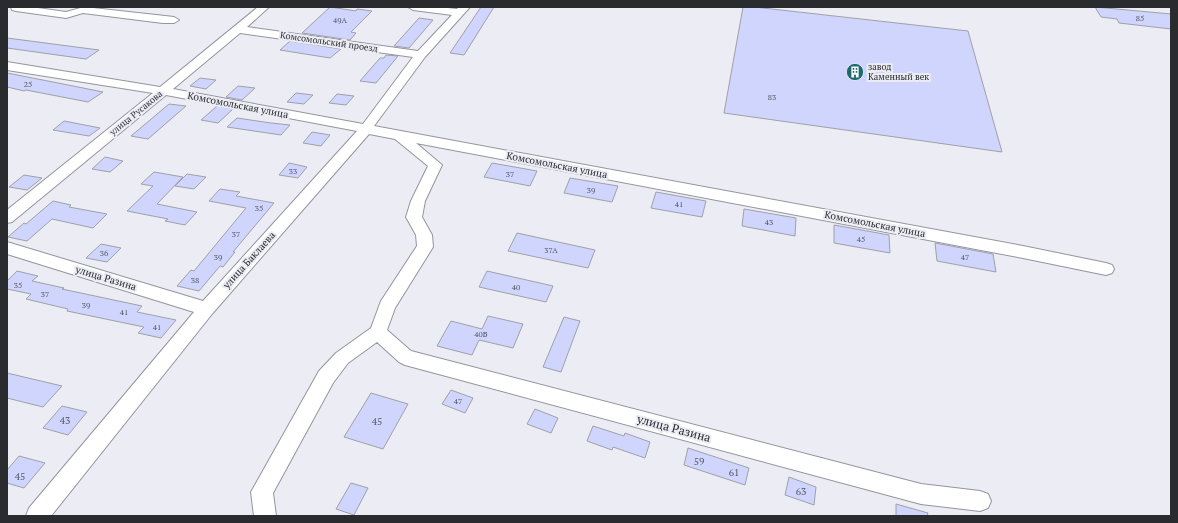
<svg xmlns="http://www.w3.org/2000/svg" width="1178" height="523" font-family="'PT Serif',serif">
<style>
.building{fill:#d0d5fe;stroke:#9fa0a8}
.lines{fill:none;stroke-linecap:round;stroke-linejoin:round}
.minor-casing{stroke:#94959d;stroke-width:2}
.minor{fill:#fff;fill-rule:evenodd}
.labels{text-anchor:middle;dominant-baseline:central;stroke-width:4;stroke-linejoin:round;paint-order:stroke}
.number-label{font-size:8px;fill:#545662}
.far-street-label{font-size:9px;fill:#2a2b2e;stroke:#ebecf4}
.far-poi-label{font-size:9px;fill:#2a2b2e;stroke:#ebecf4;text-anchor:start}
.street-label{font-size:10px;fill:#2a2b2e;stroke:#ebecf4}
.near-number-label{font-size:10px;fill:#545662}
.near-street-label{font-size:12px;fill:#2a2b2e;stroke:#ebecf4}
</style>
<rect width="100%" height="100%" fill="#ebecf4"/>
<path class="building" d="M 330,7 L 356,11 L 357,9 L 372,11 L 351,32 L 356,33 L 350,40 L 302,33 Z
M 481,7 L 494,7 L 464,55 L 450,53 Z
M 743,7 L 754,7 L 968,31 L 1002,152 L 724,113 Z
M 1095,7 L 1171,14 L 1171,29 L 1119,23 L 1117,19 L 1101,17 Z
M 419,18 L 433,20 L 409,48 L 394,46 Z
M 7,38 L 99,50 L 86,59 L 7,48 Z
M 290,41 L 341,49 L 330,58 L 280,50 Z
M 386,55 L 398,56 L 376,83 L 360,81 L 380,58 L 384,58 Z
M 7,73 L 58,83 L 103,92 L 88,102 L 26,90 L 24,91 L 7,87 Z
M 200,78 L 216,80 L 206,89 L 190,86 Z
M 238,86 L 255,88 L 242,100 L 226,97 Z
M 296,93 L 313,95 L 304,104 L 287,102 Z
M 337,94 L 354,96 L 346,105 L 329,103 Z
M 169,104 L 186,106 L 148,139 L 131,136 Z
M 217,106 L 233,109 L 218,123 L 201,120 Z
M 237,118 L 271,123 L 290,125 L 281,135 L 227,127 Z
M 64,121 L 100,128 L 89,136 L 53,130 Z
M 312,132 L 330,135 L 321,146 L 303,143 Z
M 105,157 L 123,161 L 110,172 L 92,169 Z
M 289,163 L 307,167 L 298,178 L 279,175 Z
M 492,163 L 537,171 L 530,186 L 484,177 Z
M 154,172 L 183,177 L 157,204 L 197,212 L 185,225 L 165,221 L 168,219 L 127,211 L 153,186 L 141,184 Z
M 187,174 L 206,177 L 194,189 L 175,186 Z
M 24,175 L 42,178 L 27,190 L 9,187 Z
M 570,178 L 618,186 L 612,202 L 564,193 Z
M 220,189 L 240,192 L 236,196 L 274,203 L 233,252 L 235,252 L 223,267 L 220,266 L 199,291 L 177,286 L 191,270 L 194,271 L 246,208 L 209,201 Z
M 656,192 L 706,201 L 702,217 L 651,208 Z
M 53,201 L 71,205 L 69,207 L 107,214 L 93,228 L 52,219 L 27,241 L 8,237 L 24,223 L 26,224 Z
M 744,209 L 796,218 L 795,236 L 742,226 Z
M 834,225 L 889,235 L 890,253 L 834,243 Z
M 517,233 L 595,250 L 588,268 L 508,251 Z
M 935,243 L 993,254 L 996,272 L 937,261 Z
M 101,244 L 121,248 L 107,262 L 86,258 Z
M 17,271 L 38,276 L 32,281 L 64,288 L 62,289 L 142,306 L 137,312 L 176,320 L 161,338 L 138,333 L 144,327 L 67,311 L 68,309 L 26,299 L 31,294 L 7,289 L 7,281 Z
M 487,271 L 553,286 L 546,302 L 479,287 Z
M 488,316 L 523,324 L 513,348 L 479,340 L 472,355 L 437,346 L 451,321 L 482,329 Z
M 564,317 L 580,321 L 561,372 L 543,367 Z
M 7,373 L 62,386 L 43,407 L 7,398 Z
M 451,390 L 473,398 L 465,413 L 442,404 Z
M 371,393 L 408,404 L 383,449 L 344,437 Z
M 62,406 L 87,412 L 68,435 L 43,428 Z
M 535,409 L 558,418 L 551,433 L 527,424 Z
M 593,426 L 624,436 L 625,433 L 650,442 L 645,458 L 613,447 L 612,450 L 587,441 Z
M 688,448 L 749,468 L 745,485 L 684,465 Z
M 19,456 L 45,463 L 24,488 L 7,483 L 7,470 Z
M 789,477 L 816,487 L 814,505 L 785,495 Z
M 351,483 L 368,488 L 354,515 L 336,509 Z
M 896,504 L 928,513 L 927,516 L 896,516 Z"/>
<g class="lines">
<defs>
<path id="minor" d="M 11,7 L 31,7 L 66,12 L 84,7 L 174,17 L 179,20 L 174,23 L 163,23 L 83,13 L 66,18 L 16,11 L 12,10 Z
M 258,7 L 269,7 L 247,27 L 418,51 L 452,15 L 413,10 L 408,7 L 438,7 L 457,9 L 459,7 L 470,7 L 425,57 L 374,126 L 1023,246 L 1106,263 L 1112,265 L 1114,269 L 1112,273 L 1106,275 L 1023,258 L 416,143 L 442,165 L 425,201 L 422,217 L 432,235 L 433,247 L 395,308 L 387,330 L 411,351 L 921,484 L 980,491 L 988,494 L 991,501 L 988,508 L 980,511 L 921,504 L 405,365 L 399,362 L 377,342 L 348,363 L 333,383 L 273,493 L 276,516 L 254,516 L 251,492 L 255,485 L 319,371 L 336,353 L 371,328 L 381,301 L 417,246 L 416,235 L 406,217 L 411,201 L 428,166 L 395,139 L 369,134 L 212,314 L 51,516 L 26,516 L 29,508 L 194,312 L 7,254 L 7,242 L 203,301 L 357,131 L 166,95 L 12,222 L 7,223 L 7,210 L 153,93 L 7,70 L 7,62 L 160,87 ZM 240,33 L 413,57 L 363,124 L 173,89 Z"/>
</defs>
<use href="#minor" class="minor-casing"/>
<use href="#minor" class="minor"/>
</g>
<defs>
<symbol id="building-disc" viewBox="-11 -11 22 22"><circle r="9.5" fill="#1d6a6e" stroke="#ebecf4"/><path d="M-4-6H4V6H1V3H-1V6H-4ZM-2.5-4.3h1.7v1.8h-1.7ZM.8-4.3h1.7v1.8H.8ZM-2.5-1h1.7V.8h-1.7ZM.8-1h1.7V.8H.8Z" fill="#fff"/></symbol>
</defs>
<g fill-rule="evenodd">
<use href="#building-disc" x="845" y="62" width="20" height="20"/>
</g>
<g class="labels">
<g class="number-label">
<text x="1140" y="18">85</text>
<text x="340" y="20">49А</text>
<text x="28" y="84">25</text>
<text x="772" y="97">83</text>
<text x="293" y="171">33</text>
<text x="510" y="174">37</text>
<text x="591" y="190">39</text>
<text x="679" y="204">41</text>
<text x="259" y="208">35</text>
<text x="769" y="222">43</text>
<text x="236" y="234">37</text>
<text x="861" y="239">45</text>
<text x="551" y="250">37А</text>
<text x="104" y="253">36</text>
<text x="218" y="257">39</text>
<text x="965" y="257">47</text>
<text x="195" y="280">38</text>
<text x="18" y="285">35</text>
<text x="516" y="287">40</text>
<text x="45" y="294">37</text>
<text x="86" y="305">39</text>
<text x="124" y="312">41</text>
<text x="157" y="327">41</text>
<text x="481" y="334">40Б</text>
<text x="458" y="401">47</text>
</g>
<g class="far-street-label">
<text transform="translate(329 42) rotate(8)">Комсомольский проезд</text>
<text transform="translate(136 113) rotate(-39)">улица Русакова</text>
</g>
<g class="far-poi-label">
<text x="868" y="67">завод<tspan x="868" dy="10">Каменный век</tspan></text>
</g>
<g class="street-label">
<text transform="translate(238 105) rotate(11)">Комсомольская улица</text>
<text transform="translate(557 165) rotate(11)">Комсомольская улица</text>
<text transform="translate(875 224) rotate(11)">Комсомольская улица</text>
<text transform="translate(249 260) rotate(-48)">улица Баклаева</text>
<text transform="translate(106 278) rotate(17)">улица Разина</text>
</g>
<g class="near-number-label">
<text x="65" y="420">43</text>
<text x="377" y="421">45</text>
<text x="699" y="461">59</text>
<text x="734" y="472">61</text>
<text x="20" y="476">45</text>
<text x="801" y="491">63</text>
</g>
<g class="near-street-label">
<text transform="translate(674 428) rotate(15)">улица Разина</text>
</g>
</g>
<rect width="1178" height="523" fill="none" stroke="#2a2b2e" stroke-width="16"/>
</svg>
